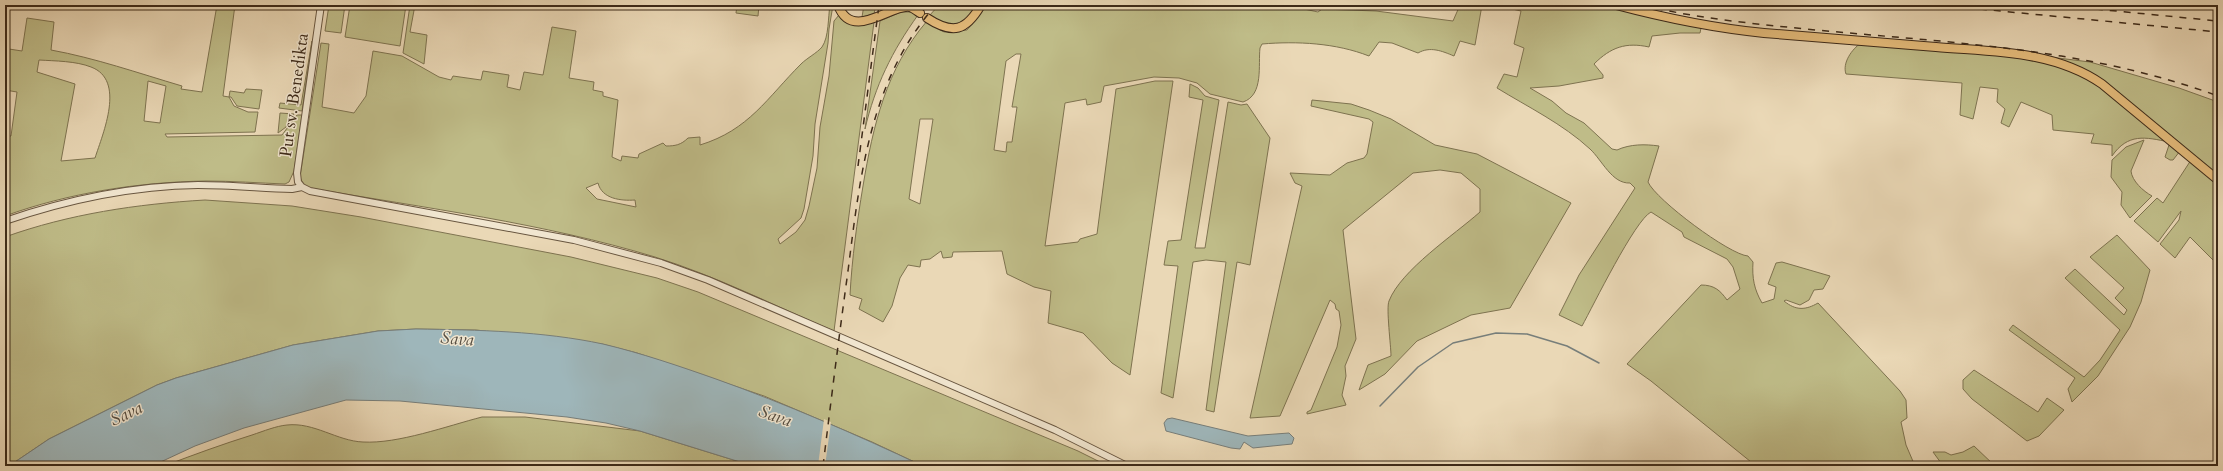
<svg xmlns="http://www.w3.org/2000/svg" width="2223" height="471" font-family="Cardo,serif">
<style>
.green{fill:#bfbc88;stroke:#7e7350;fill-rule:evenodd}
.water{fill:#9eb6ba;stroke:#777e7a}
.pier{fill:#ead8b6}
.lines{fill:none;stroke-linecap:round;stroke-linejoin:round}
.stream{stroke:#777e7a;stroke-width:1.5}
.minor-casing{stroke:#685640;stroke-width:8}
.major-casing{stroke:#3d2a19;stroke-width:10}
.minor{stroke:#f1e6d0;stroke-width:6}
.major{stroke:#e5bc7b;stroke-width:8}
.rail{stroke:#3d2a19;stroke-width:1.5;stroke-dasharray:7 7;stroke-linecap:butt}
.labels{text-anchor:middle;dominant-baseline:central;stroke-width:3;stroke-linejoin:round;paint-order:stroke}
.street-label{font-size:17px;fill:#3d2a19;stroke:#f1e6d0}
.water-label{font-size:18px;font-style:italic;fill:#554d41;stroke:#f1e6d0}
</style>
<rect width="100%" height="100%" fill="#ead8b6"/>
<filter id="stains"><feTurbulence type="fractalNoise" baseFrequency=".005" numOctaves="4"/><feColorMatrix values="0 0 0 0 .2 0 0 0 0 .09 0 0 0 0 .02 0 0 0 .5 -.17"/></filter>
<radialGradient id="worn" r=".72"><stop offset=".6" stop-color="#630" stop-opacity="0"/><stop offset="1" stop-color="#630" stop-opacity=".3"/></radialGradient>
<path class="green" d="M 217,5 L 235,5 L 223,96 L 229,97 L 230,91 L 244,93 L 246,89 L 262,90 L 259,109 L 237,106 L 231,97 L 229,97 L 234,106 L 248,112 L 258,112 L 255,132 L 165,134 L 167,137 L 282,135 L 297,115 L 302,115 L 294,171 L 289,182 L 285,184 C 259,183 232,181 206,181 C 139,182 68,193 5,216 L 5,136 L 11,136 L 17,92 L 5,90 L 5,72 L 9,49 L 22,51 L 27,18 L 54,22 L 51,50 C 95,58 138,73 182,86 L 181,89 L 202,92 ZM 39,60 C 55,61 76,61 91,67 C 126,80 103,133 95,158 L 61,161 L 75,84 L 37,72 ZM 148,81 L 166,86 L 160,123 L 144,121 Z
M 329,5 L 345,5 L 341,33 L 325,31 Z
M 350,5 L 406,5 L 400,46 L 345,37 Z
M 410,5 L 415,5 L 410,32 L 427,35 L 424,64 L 403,53 Z
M 737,5 L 759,5 L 758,16 L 736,13 Z
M 830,5 L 833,5 L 829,29 L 828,43 L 815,124 L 813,156 L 804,209 L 801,218 L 778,239 L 780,244 L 796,232 L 805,220 L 809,206 L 817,168 L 820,127 L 829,76 L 834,21 L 839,15 L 846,20 L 874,22 L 834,331 C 775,306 716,276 655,257 C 543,223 425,208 310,188 L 303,184 L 300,177 L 321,43 L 329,44 L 322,107 L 354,113 L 366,96 L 373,51 L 402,56 L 439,77 L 451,80 L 453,76 L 481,80 L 483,71 L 509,75 L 507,87 L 520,90 L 524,72 L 543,75 L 552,27 L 576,31 L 569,78 L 594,82 L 593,90 L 603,92 L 603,96 L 618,100 L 612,157 L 621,161 L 622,156 L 638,158 L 639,154 L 663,143 L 666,146 C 675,146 681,145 688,138 L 700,137 L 700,145 C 749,130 767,98 801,64 C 807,58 817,53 822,47 C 829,37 828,17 830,5 ZM 598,183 C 602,199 621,201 635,200 L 636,207 L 597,199 L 586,188 Z
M 864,5 L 876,5 L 874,14 L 862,17 Z
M 939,5 L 978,5 C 963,30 952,27 929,16 Z
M 984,5 L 1280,5 L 1304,7 L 1304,9 L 1318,12 L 1322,9 L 1376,11 L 1453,21 L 1460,5 L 1482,5 L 1475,45 L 1460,41 L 1454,56 C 1442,51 1430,46 1418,53 L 1392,43 L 1379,42 L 1369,56 C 1336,43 1297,41 1262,44 L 1260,48 C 1258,65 1264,95 1243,102 L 1210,94 L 1197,83 L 1179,78 L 1154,77 L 1104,86 L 1101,102 L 1087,105 L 1086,99 L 1065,103 L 1045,246 L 1078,242 L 1080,239 L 1097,234 L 1116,89 L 1155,81 L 1173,81 L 1130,375 L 1112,363 L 1083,333 L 1048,323 L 1051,291 L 1034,287 L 1007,274 L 1002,251 L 953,252 L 952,257 L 943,258 L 941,251 L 930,259 L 921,260 L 920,267 L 908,265 L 900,278 L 892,306 L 883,322 L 859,309 L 862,299 L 850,295 C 852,258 857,222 863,186 C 873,126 886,69 927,21 L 944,32 L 967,30 L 978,17 ZM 1016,54 L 1021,54 L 1012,107 L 1017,107 L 1012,142 L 1007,142 L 1006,152 L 994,150 L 1006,61 ZM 920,119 L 933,119 L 920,204 L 909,199 Z
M 1495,5 L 1602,5 L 1701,28 L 1700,33 L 1680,33 L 1652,36 L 1649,47 C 1626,42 1611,47 1594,64 L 1603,75 L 1603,78 L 1559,86 L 1530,88 L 1552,101 L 1566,113 L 1584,123 L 1612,149 L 1617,150 C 1630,144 1645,144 1659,146 L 1648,182 C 1656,200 1730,255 1748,256 L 1753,262 C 1752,278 1754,289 1762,303 L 1774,299 L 1776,287 L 1768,284 L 1776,263 L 1782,262 L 1830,276 L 1823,289 L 1814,290 L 1809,300 L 1800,305 L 1786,300 L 1784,301 C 1796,311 1806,310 1818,303 L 1900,391 L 1906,400 L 1907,418 L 1901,422 L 1906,445 L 1915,466 L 1756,466 L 1651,381 L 1627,364 L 1701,285 C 1714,285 1720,290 1727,300 L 1740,289 L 1733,267 L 1727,259 L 1684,237 L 1682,232 L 1651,212 C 1635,220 1593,306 1582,326 L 1559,315 L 1579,275 L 1635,188 L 1630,183 C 1612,184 1602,160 1590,149 C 1563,124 1528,107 1497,88 L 1504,74 L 1517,77 L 1524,48 L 1514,44 L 1521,11 Z
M 901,12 L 912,12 L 918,15 C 892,51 875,86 865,129 L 880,21 Z
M 312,41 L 302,111 L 279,108 L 280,103 L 301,105 Z
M 1861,43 L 2006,55 L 2045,61 L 2088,77 L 2169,142 C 2145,137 2128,133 2112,156 L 2112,145 L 2091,143 L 2094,134 L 2053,130 L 2052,115 L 2021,102 L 2009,127 L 2001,123 L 2005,109 L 1997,102 L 1998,89 L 1980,87 L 1973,119 L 1960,115 L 1962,83 L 1846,74 C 1842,63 1852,49 1861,43 Z
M 2042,56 L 2090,62 L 2179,88 L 2218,102 L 2218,177 L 2141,112 L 2064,61 Z
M 1190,84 L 1198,88 L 1205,96 L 1219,100 L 1195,248 L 1205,248 L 1228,102 L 1241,105 L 1247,104 L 1270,138 L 1250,265 L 1237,262 L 1214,412 L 1206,410 L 1226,262 L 1206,260 L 1193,262 L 1173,398 L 1161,393 L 1178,266 L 1164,265 L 1168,241 L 1181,240 L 1203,100 L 1189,97 Z
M 1312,100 L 1351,104 L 1369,110 L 1391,119 L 1435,145 L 1477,154 L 1571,203 L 1510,308 L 1471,315 L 1417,341 L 1385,374 L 1359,390 L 1368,365 L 1391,356 C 1391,346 1386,308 1389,301 C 1401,270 1454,235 1480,212 L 1480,189 L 1461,173 L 1440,170 L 1413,173 L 1343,230 L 1356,339 L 1345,366 L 1346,376 L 1342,395 L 1346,405 L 1307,414 L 1307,412 L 1311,410 L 1337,347 L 1341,325 L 1339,311 L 1336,309 L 1335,304 L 1330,300 L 1280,416 L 1250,418 L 1302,186 L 1295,183 L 1290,173 L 1330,175 L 1347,163 L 1364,158 L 1367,154 L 1373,122 L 1369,119 L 1311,106 Z
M 280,113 L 294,114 L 286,127 L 278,133 Z
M 2144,140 L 2131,171 C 2132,181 2143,191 2152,196 L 2130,218 L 2121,205 L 2122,192 L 2111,177 L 2112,160 L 2126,147 Z
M 2169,145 L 2180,151 L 2173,160 L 2170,160 L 2165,157 Z
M 2191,160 L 2218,183 L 2218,265 L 2190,237 L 2175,258 L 2160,244 L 2179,220 L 2181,211 L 2158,242 L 2134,221 L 2157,198 L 2163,203 Z
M 205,200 L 292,206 L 361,217 L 571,257 L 657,278 L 698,292 L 1078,451 L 1108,466 L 923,466 L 872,442 L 764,396 L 637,353 L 602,344 L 476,330 L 416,329 L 378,331 L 293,345 L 176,378 L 157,385 L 49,439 L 9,466 L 5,466 L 5,237 C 69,214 137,204 205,200 Z
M 2117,235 L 2150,270 L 2141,302 L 2130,327 L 2098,376 L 2072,402 L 2068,389 L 2075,378 L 2009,330 L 2013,325 L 2084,377 L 2100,360 L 2120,330 L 2065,278 L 2075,269 L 2124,315 L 2127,310 L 2115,298 L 2124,288 L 2090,257 Z
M 1974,370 L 2038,412 L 2047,398 L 2064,410 L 2039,436 L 2027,441 L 1972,399 L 1963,389 L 1963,380 Z
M 482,417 L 525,417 L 640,431 L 753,466 L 164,466 C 193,455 223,444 252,435 C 264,431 276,426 287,425 C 314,422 337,441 363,442 C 398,444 447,426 482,417 Z
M 1974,446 L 1995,466 L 1953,466 L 1941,463 L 1933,452 L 1945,452 L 1951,455 L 1963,452 Z"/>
<path class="water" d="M 416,329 C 478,330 542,331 603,344 C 641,353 679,366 716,379 C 786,404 855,434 923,466 L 753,466 L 640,431 L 606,423 L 567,417 L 400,401 L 346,400 L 244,428 L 195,446 L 152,466 L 9,466 L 49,439 L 157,385 L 176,378 L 293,345 L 378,331 Z
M 1172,418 L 1248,436 L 1289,433 L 1294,438 L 1292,444 L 1253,448 L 1244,442 L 1240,449 L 1231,448 L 1166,431 L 1164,423 L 1167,419 Z"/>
<path class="pier" d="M 824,419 L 831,422 L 825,466 L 818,466 Z"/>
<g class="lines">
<path class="stream" d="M 1380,406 L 1418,367 L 1453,343 L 1496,333 L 1527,334 L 1567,346 L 1599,363"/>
<defs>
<path id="minor" d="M 302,187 L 298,182 L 297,173 L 321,5
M 5,221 C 66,200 133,186 198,185 C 229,185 261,188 292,189 L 302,187 L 310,191 L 574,240 L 661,263 L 708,280 L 1055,430 L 1127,466"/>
<path id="major" d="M 838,5 C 852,43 892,3 910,7 C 913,8 917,11 920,13
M 1616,5 C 1665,18 1714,28 1764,33 C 1822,38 1879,42 1936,47 C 1992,52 2053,50 2102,84 L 2218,180
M 927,18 C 953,35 966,31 981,5"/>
</defs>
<use href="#minor" class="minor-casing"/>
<use href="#major" class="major-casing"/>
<use href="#minor" class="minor"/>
<use href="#major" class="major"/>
<path class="rail" d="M 1642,5 C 1699,19 1757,24 1816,30 C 1953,43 2087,48 2218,96
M 1938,5 L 2218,32
M 2054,5 L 2218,21
M 858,166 L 879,5
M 823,466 C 831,401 839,336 848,271 C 860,176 870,79 936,5"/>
</g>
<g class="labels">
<g class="street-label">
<text transform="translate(294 95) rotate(-82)">Put sv. Benedikta</text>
</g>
<g class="water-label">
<text transform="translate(457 339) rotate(4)">Sava</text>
<text transform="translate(126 414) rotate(-26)">Sava</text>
<text transform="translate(775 416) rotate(19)">Sava</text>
</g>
</g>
<rect width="2223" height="471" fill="none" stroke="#ead8b6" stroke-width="20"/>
<rect x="6" y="6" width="2211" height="459" fill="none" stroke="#3d2a19" stroke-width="2"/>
<rect x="10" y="10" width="2203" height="451" fill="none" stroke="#3d2a19"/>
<rect width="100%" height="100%" filter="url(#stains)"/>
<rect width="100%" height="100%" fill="url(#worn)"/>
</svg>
